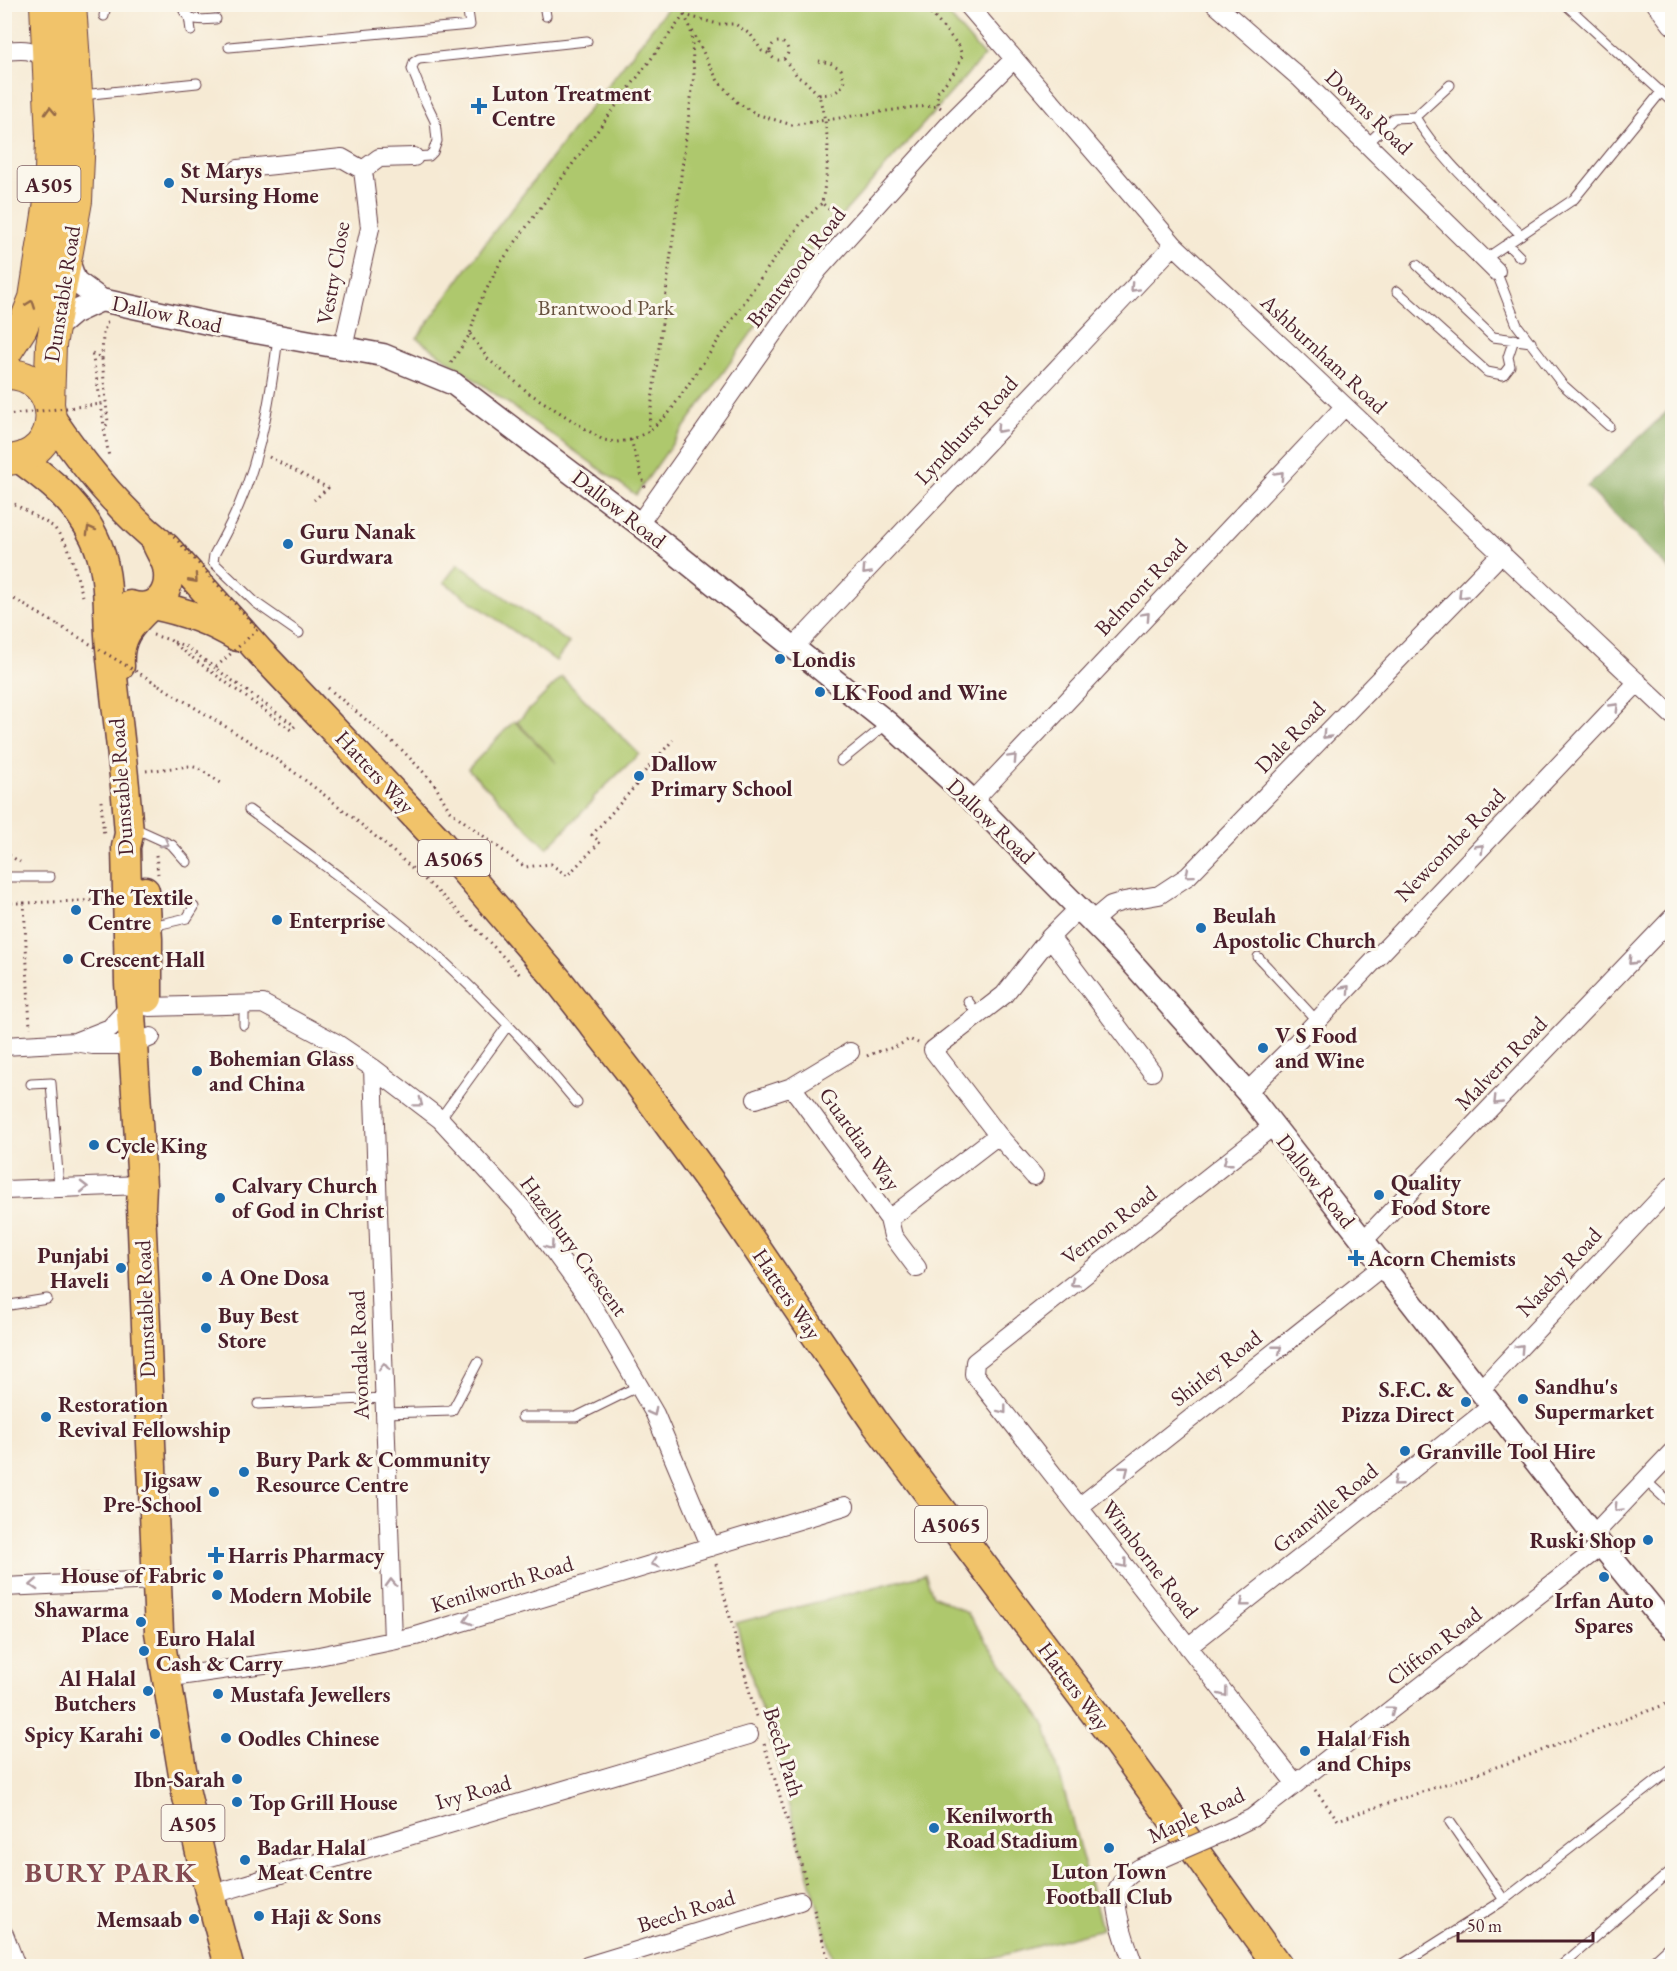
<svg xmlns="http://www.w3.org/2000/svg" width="1677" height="1971" font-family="'EB Garamond',serif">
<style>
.green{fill:#aec86d;stroke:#7c744c;stroke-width:1.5}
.forest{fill:#8aac60;stroke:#6a6646;stroke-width:1.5}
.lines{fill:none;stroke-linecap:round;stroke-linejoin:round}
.service-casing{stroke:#643d44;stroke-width:11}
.minor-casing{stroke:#643d44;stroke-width:20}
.tertiary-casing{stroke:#643d44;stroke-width:25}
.primary-casing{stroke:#643d44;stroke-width:31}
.trunk-casing{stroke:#643d44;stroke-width:32}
.path{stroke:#643d44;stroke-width:3;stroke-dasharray:1.5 4.5;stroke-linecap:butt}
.service{stroke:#fff;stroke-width:9}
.minor{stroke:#fff;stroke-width:18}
.tertiary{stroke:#fff;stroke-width:22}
.primary{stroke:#f1c36a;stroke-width:28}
.trunk{stroke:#f1c36a;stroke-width:30}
.minor-bridge-casing{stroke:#643d44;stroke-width:20;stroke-linecap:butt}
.path-bridge{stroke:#643d44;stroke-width:3;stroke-dasharray:1.5 4.5;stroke-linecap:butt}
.minor-bridge{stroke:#fff;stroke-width:18}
.oneway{stroke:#956947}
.oneway2{stroke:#ae9aa0}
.poi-dot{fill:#1f6fb2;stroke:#fbf7ec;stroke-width:2}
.labels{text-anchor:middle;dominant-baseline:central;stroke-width:6;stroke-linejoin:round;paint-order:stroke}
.shield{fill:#fbf7ec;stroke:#7f6065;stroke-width:1.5}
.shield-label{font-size:21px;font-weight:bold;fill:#4a1f2b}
.poi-label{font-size:22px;font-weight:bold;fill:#4a1f2b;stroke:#fbf7ec;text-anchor:start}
.street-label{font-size:22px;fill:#4a1f2b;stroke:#fbf7ec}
.park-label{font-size:22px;fill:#68523f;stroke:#fbf7ec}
.district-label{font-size:28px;font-weight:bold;letter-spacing:1.5px;fill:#854c52;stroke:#fbf7ec}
</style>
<rect width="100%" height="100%" fill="#fbf7ec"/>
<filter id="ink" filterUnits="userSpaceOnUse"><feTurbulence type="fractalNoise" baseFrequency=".0167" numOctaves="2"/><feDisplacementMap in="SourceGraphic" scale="12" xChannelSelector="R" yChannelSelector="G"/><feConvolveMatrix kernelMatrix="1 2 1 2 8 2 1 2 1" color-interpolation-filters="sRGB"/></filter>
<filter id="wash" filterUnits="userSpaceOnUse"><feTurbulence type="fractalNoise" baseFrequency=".008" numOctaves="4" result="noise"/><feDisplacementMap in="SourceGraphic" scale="24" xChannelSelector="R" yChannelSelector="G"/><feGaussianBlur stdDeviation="1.35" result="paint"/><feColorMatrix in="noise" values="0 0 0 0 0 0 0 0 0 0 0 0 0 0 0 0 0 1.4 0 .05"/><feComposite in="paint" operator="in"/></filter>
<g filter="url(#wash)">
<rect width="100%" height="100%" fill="#f6ead4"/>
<path class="green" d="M 670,5 L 940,5 L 984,56 L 809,252 L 636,495 L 417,338 L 486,242 Z
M 458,564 L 569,643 L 556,661 L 444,582 Z
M 562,677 L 639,754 L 593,798 L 594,800 L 547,848 L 468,769 L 514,721 L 557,763 L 517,722 Z
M 925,1574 L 933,1595 L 967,1613 L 1046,1726 L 1102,1929 L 962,1966 L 835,1966 L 736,1623 Z"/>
<path class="forest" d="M 1672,407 L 1672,572 L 1587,487 Z"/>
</g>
<g filter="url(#ink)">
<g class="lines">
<defs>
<path id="service" d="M 182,4 C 185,23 201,20 216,19
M 544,4 L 546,16
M 1565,4 L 1672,102
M 104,16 L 106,4
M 189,16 L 191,31
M 229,47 L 470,25 L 467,4
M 82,95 L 197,83
M 1415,117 C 1440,159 1486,199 1521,235
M 1367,144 L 1394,118 L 1415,117 L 1450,85
M 414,157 L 429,156 L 433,152 L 437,141 L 435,121 L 423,96 L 412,69 L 414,62 L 419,59 L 587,41
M 1507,244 L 1520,257
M 1485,259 L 1574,199 L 1661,92
M 1417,265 L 1493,337 L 1531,342
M 1496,271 L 1517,325 L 1562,384 L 1609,426
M 1397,291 L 1487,372 L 1503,375 L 1510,366 L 1508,357 L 1514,339
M 278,337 C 271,394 262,452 239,505 C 232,522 223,538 214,555 L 213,562 L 256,603 L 299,633
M 841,761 L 888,723
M 249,810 C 314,858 380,905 440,958 C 489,1003 535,1052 577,1103
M 139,830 L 172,845 L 187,862
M 4,877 L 50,877
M 153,933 L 161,924 L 187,918 L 194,907
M 1258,957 L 1317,1021
M 968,1001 L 978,1015
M 244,1025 L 244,1004
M 31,1084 L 51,1083 L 59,1187
M 440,1119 L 508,1025
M 4,1306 L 47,1299
M 258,1404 L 385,1398
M 385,1413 L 452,1411 L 478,1362
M 522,1417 L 576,1417 L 639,1386
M 1645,1480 L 1672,1505
M 1450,1822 L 1504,1900
M 1400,1966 L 1504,1900 L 1672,1769
M 1561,1966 L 1672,1870
M 1647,1966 L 1672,1943"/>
<path id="minor" d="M 967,4 L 1174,245 L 1672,715
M 1215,4 L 1301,79 L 1496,271
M 1656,4 L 1672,25
M 4,51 C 25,49 31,48 48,61
M 238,169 L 342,158 L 363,170
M 343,348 L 370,228 L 363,170 L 379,158 L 414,157
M 639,524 L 818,270 L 954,119 L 1014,59
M 793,648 L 1174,245
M 973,801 L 1344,407
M 1092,921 L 1111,905 L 1124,901 L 1159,895 L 1188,876 L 1502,553
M 1050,937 L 1152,1072
M 149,1007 L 263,1004 L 336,1043 L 373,1068 L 440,1119 L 523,1209 L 588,1298 L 655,1414 L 711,1547
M 77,1041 L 110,1028 L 130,1006
M 4,1046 L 75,1042 L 93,1045 L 133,1045 L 151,1037
M 373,1068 L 393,1641
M 792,1087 L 889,1219 L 998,1135
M 1247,1092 L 1299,1040 L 1638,682
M 756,1099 L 792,1087 L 850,1052
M 1273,1126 L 975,1362 L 974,1374 L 1296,1784
M 1034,1176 L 998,1135 L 933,1050 L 1004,995 L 1050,937 L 1079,908
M 4,1190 L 142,1185
M 889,1219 L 893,1236 L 917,1268
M 1363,1241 L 1672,918
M 1480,1390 L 1672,1186
M 1079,1507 L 1383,1266
M 1593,1535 L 1672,1452
M 4,1587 L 156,1580
M 1188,1647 L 1492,1406
M 165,1678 L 314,1657 L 416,1636 L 845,1506
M 1223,1832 L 1252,1818 L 1601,1546
M 210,1895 L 749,1735
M 4,1934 L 16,1966
M 587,1966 L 800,1901
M 1134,1966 C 1128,1949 1110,1903 1119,1887 C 1124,1878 1132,1873 1140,1868"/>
<path id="tertiary" d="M 68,261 L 75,281 L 101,300 L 217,325 L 383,355 L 454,384 L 639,524 L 888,723 L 973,801 L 1127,957 L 1247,1092 L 1593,1535 L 1658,1615 L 1672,1628
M 54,329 L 73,313 L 101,300"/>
<path id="primary" d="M 51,418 C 83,465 120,512 166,547 L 260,652 L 437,839 L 558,980 L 633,1076 L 723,1199 L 876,1424 L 1118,1744 L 1278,1966
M 20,459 C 50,481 77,502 94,537 C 112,573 106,610 110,648 C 116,710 125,772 129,834 L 126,847 L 129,983 L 142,1185 L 141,1207 L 159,1632 L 186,1793 L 210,1895 L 229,1966
M 130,605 C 158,613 172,592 167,567 C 165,559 160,552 157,545
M 152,605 C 183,611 210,620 237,637
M 120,666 C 118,638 129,626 149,607
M 145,891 L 148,939 L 148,998"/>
<path id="trunk" d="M 4,356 L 22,328 L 34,298 L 49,202 L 51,138 L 45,4
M 4,374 C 64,371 68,460 4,460
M 49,404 L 51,345 L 77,201 L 80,136 L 71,4"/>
</defs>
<use href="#service" class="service-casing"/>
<use href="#minor" class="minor-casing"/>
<use href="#tertiary" class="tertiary-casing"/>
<use href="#primary" class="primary-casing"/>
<use href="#trunk" class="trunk-casing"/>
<path class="path" d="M 923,4 L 959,46 L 962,56 L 956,70 L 937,93 L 938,106
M 684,15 L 718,81 L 737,102 L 756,114 L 792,125 L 914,107 L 938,106 L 941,108
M 684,15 L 718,24 L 735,24 L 751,35 L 762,51 L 770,54
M770 51a9 9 0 1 1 18 0a9 9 0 1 1-18 0Z
M 784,59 L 798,77 L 805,81 L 819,95 L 825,120 L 828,144 L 827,171 L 822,203 L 840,219
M 819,95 C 830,94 839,94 844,82 L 841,69 L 830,63 L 819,61
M 470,334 L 488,359 L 529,393 L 603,440 L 617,442 L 631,440
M 92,353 L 102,359 L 103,333 L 107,323 L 111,323
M 102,359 L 108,423 L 104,428 L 109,457
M 451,363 L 470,334 L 478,306 L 499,265 L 559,182 L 684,15 L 695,4
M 101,404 L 104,426
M 4,414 L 4,420
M 648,432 L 694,75 L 691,30
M 269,457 L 328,488 L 314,500
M 645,487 L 631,440 L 648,432 L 669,413 L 762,276 L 802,222 L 822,203
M 4,498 L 54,527 L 68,547 L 83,596
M 4,593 L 58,625
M 153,635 L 170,640 L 190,656
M 174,642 L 187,647 L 215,668
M 159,685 C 205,715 254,742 298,775 C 376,833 457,905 522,977
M 328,688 L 401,749 L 433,782 L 450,811 L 525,867 L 551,864 L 567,876 L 600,842 L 592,835 L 638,783 L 638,779 L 673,740
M 146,771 L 190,766 L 198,768 L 224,785
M 101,801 L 104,836
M 4,852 L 20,862
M 156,855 L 158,874
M 11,903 L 24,903 L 30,1028
M 24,903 L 106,900
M 867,1056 C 882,1049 896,1049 909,1039 L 918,1043
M 716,1564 L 757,1720
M 764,1744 L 807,1884
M 1315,1790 L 1338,1820 L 1508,1763 L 1672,1702
M 814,1910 L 830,1966"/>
<use href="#service" class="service"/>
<use href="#minor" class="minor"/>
<use href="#tertiary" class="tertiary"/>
<use href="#primary" class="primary"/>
<use href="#trunk" class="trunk"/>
<defs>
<path id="minor-bridge" d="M 1140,1868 L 1223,1832"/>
</defs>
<use href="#minor-bridge" class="minor-bridge-casing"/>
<path class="path-bridge" d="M 6,415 L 101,404 L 92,353
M 170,532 L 258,629 L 215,668 L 295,726 L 291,730 L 190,656
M 58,625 L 159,685"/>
<use href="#minor-bridge" class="minor-bridge"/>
</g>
<defs><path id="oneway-chevron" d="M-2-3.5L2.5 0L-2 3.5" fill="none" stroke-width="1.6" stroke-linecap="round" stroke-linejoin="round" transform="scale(1.5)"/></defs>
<g class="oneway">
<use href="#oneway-chevron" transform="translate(50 111) rotate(-92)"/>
<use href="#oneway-chevron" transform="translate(31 304) rotate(-70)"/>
<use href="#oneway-chevron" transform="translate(90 530) rotate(-119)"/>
<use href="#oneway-chevron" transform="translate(194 579) rotate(48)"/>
</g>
<g class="oneway2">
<use href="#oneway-chevron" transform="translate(1134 288) rotate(133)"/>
<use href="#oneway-chevron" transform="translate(1000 429) rotate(133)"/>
<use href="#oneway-chevron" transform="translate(1280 475) rotate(-47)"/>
<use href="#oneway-chevron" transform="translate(866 571) rotate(133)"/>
<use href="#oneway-chevron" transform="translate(1462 595) rotate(134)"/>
<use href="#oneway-chevron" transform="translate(1146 616) rotate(-47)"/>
<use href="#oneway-chevron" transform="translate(1615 707) rotate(-46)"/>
<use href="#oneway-chevron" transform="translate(1326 735) rotate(134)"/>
<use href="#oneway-chevron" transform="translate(1013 758) rotate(-47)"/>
<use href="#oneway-chevron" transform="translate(165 843) rotate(28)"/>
<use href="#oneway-chevron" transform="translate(1480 848) rotate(-46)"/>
<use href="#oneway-chevron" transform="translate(1189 874) rotate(140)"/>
<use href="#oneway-chevron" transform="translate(1632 961) rotate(134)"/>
<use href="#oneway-chevron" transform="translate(1346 989) rotate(-47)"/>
<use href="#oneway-chevron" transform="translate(1497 1101) rotate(134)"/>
<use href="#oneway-chevron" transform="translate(419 1103) rotate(37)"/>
<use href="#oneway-chevron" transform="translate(1227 1162) rotate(142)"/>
<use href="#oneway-chevron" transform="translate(84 1187) rotate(-1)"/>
<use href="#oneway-chevron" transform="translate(550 1246) rotate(54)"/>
<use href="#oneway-chevron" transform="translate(1074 1283) rotate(142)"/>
<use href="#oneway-chevron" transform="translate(1520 1348) rotate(-47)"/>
<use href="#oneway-chevron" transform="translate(1278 1349) rotate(-38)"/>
<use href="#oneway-chevron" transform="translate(384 1367) rotate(-92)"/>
<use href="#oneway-chevron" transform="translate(1003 1410) rotate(52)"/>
<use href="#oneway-chevron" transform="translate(653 1412) rotate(62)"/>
<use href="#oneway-chevron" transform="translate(1125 1470) rotate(-38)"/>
<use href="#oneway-chevron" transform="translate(1397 1482) rotate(141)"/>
<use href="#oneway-chevron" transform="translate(1618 1508) rotate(134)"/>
<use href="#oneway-chevron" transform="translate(655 1563) rotate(164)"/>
<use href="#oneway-chevron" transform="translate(1123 1564) rotate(52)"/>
<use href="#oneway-chevron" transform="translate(391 1583) rotate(-92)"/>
<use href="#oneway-chevron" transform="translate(34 1585) rotate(177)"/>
<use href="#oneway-chevron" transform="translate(1244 1603) rotate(141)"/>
<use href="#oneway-chevron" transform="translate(468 1620) rotate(163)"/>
<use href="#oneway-chevron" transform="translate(1224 1693) rotate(52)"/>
<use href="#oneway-chevron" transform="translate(1391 1710) rotate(-38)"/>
</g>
</g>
<g class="poi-dot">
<path d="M476 97h6v6h6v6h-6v6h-6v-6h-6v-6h6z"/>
<circle cx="169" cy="183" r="6"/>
<circle cx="288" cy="544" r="6"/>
<circle cx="780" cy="659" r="6"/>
<circle cx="820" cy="692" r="6"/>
<circle cx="639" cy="776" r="6"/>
<circle cx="76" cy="910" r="6"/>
<circle cx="277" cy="920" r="6"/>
<circle cx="1201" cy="928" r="6"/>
<circle cx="68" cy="959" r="6"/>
<circle cx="1263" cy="1048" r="6"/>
<circle cx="197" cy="1071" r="6"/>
<circle cx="94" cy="1145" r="6"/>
<circle cx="1379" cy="1195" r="6"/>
<circle cx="220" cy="1198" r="6"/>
<path d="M1353 1249h6v6h6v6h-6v6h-6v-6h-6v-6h6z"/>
<circle cx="121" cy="1268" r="6"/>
<circle cx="207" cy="1277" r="6"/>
<circle cx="206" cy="1328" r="6"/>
<circle cx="1523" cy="1399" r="6"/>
<circle cx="1466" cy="1402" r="6"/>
<circle cx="46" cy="1417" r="6"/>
<circle cx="1405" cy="1451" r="6"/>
<circle cx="244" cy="1472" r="6"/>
<circle cx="214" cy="1492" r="6"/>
<circle cx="1648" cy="1540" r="6"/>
<path d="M213 1546h6v6h6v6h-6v6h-6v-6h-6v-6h6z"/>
<circle cx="218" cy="1575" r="6"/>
<circle cx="1604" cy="1577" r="6"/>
<circle cx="217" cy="1595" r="6"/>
<circle cx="141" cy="1622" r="6"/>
<circle cx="144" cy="1651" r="6"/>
<circle cx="148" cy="1691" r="6"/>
<circle cx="218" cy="1694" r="6"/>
<circle cx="155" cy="1734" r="6"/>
<circle cx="226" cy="1738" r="6"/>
<circle cx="1305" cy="1751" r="6"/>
<circle cx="237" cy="1779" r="6"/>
<circle cx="237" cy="1802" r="6"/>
<circle cx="934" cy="1828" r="6"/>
<circle cx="1109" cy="1848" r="6"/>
<circle cx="245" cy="1860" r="6"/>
<circle cx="259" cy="1916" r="6"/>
<circle cx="194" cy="1919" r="6"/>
</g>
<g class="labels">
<g class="shield">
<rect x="17.5" y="166" width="63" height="36" rx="4.5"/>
<rect x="418" y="840" width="72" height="36" rx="4.5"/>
<rect x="915" y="1506" width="72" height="36" rx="4.5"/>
<rect x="161.5" y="1805" width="63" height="36" rx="4.5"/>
</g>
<g class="shield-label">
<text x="49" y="184">A505</text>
<text x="454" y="858">A5065</text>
<text x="951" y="1524">A5065</text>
<text x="193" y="1823">A505</text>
</g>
<g class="poi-label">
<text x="492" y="93">Luton Treatment<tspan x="492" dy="25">Centre</tspan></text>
<text x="181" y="170">St Marys<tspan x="181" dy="25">Nursing Home</tspan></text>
<text x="300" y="531">Guru Nanak<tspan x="300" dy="25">Gurdwara</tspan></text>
<text x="792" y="659">Londis</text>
<text x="832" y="692">LK Food and Wine</text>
<text x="651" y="763">Dallow<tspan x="651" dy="25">Primary School</tspan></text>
<text x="88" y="897">The Textile<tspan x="88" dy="25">Centre</tspan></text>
<text x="1213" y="915">Beulah<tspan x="1213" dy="25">Apostolic Church</tspan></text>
<text x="289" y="920">Enterprise</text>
<text x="80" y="959">Crescent Hall</text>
<text x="1275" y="1035">V S Food<tspan x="1275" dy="25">and Wine</tspan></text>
<text x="209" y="1058">Bohemian Glass<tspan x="209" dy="25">and China</tspan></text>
<text x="106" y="1145">Cycle King</text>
<text x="1391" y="1182">Quality<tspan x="1391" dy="25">Food Store</tspan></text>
<text x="232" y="1185">Calvary Church<tspan x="232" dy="25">of God in Christ</tspan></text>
<text x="109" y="1255" text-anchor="end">Punjabi<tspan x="109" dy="25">Haveli</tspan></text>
<text x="1368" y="1258">Acorn Chemists</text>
<text x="219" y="1277">A One Dosa</text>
<text x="218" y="1315">Buy Best<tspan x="218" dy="25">Store</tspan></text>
<text x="1535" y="1386">Sandhu's<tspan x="1535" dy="25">Supermarket</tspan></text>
<text x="1454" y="1389" text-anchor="end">S.F.C. &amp;<tspan x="1454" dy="25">Pizza Direct</tspan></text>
<text x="58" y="1404">Restoration<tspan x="58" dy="25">Revival Fellowship</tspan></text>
<text x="1417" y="1451">Granville Tool Hire</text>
<text x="256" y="1459">Bury Park &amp; Community<tspan x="256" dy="25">Resource Centre</tspan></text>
<text x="202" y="1479" text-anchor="end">Jigsaw<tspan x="202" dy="25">Pre-School</tspan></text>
<text x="1636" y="1540" text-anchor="end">Ruski Shop</text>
<text x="228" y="1555">Harris Pharmacy</text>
<text x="206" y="1575" text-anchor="end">House of Fabric</text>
<text x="229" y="1595">Modern Mobile</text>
<text x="1604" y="1600" text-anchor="middle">Irfan Auto<tspan x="1604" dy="25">Spares</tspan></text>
<text x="129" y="1609" text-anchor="end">Shawarma<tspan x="129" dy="25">Place</tspan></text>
<text x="156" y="1638">Euro Halal<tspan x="156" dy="25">Cash &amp; Carry</tspan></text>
<text x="136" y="1678" text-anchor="end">Al Halal<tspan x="136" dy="25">Butchers</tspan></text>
<text x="230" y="1694">Mustafa Jewellers</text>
<text x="143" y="1734" text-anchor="end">Spicy Karahi</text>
<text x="238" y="1738">Oodles Chinese</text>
<text x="1317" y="1738">Halal Fish<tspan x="1317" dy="25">and Chips</tspan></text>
<text x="225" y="1779" text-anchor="end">Ibn-Sarah</text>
<text x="249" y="1802">Top Grill House</text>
<text x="946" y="1815">Kenilworth<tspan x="946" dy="25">Road Stadium</tspan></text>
<text x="257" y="1847">Badar Halal<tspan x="257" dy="25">Meat Centre</tspan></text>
<text x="1109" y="1871" text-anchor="middle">Luton Town<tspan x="1109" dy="25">Football Club</tspan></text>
<text x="271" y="1916">Haji &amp; Sons</text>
<text x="182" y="1919" text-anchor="end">Memsaab</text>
</g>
<g class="street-label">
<text transform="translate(1369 112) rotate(44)">Downs Road</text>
<text transform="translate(796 267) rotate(-52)">Brantwood Road</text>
<text transform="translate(333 273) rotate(-80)">Vestry Close</text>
<text transform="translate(62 294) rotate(-81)">Dunstable Road</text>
<text transform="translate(167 314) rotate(12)">Dallow Road</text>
<text transform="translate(1324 354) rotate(43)">Ashburnham Road</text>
<text transform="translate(966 430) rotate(-47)">Lyndhurst Road</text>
<text transform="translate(619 509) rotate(38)">Dallow Road</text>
<text transform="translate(1141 587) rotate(-47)">Belmont Road</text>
<text transform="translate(1290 737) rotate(-46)">Dale Road</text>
<text transform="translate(375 772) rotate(47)">Hatters Way</text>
<text transform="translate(121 787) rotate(-94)">Dunstable Road</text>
<text transform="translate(991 821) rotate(44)">Dallow Road</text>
<text transform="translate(1450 845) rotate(-46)">Newcombe Road</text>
<text transform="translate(1501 1063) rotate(-46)">Malvern Road</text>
<text transform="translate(860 1139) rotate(54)">Guardian Way</text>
<text transform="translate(1316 1181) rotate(52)">Dallow Road</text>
<text transform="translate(1109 1225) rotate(-38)">Vernon Road</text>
<text transform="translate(574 1246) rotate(54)">Hazelbury Crescent</text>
<text transform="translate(1559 1272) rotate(-47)">Naseby Road</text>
<text transform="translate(787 1294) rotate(56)">Hatters Way</text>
<text transform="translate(145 1309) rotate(-92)">Dunstable Road</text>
<text transform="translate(359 1355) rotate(-92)">Avondale Road</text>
<text transform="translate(1216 1368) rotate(-38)">Shirley Road</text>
<text transform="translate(1325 1508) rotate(-39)">Granville Road</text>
<text transform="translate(1150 1559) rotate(52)">Wimborne Road</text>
<text transform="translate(502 1584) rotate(-17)">Kenilworth Road</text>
<text transform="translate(1434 1646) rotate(-38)">Clifton Road</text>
<text transform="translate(1074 1686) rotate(53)">Hatters Way</text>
<text transform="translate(784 1752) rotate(73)">Beech Path</text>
<text transform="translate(473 1792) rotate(-16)">Ivy Road</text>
<text transform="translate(1196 1815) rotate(-25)">Maple Road</text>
<text transform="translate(686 1911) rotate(-17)">Beech Road</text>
</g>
<g class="park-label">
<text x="606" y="307">Brantwood Park</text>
</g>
<g class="district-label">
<text x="111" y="1872">BURY PARK</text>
</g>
</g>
<rect width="1677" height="1971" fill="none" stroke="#fbf7ec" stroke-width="24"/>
<path d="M1458 1932v9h135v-9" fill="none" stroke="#4a1f2b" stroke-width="3"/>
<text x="1467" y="1932" font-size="18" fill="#4a1f2b" stroke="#fbf7ec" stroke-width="4.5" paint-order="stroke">50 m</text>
</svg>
